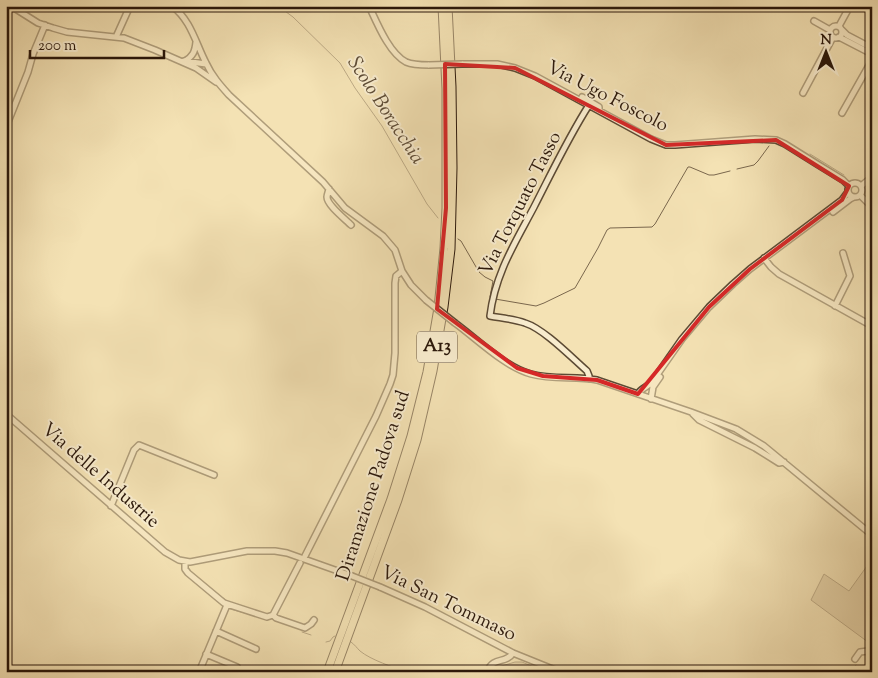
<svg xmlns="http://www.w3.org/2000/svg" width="878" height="678" font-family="'Sorts Mill Goudy',serif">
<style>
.green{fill:#d2bf97;stroke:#7e6b50}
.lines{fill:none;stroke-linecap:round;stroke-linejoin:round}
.stream{stroke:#7a674d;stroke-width:1}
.minor-casing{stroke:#5c4a34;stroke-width:8}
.highway-casing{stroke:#2a170a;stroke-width:9}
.minor{stroke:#f8ecce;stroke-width:5}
.highway{stroke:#f4e2b4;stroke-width:7}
.minor-bridge-casing{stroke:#5c4a34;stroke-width:8;stroke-linecap:butt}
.minor-bridge{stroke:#f8ecce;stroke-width:5}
.marked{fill:none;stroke:#d62828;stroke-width:4;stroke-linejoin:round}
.labels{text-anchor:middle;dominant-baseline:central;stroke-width:4;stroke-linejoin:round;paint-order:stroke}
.shield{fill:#f8ecce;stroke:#685745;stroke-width:1}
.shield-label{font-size:18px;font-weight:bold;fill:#2a170a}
.street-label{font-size:19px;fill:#2a170a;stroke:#f8ecce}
.water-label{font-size:20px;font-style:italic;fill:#5f4d37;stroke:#f8ecce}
</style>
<rect width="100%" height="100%" fill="#f4e2b4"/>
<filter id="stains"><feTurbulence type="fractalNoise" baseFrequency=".004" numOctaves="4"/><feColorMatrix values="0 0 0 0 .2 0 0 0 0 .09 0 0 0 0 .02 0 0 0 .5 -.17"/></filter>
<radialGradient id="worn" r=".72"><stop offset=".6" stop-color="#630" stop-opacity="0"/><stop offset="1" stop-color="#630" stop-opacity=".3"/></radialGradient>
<path class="green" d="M 872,559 L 872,645 L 811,600 L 824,574 L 849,591 Z
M 515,662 L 522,662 L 546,672 L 493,672 L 495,668 Z"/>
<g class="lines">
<path class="stream" d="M 278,6 L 293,17 L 340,63 L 355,88 L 382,126 L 427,204 L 438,218
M 810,154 L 844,175
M 737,169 L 754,165 L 758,161 L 769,146
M 867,193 L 872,198
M 458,239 L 461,241 L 479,272 L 485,277 L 493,281 L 490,297
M 495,299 L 536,306 L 544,303 L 575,288 L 598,248 L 607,230 L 610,228 L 652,227 L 655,224 L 688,167 L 690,167 L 709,175 L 714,175 L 730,171
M 193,574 L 206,585
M 219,595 L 230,603
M 230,609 L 252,615
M 302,632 L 311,635
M 326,642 L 330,641 L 333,637 L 335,636
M 351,642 C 355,645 357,648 360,651 C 371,660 393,667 406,672
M 852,672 L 856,665"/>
<defs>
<path id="minor" d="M 11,6 L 38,23 L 53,28 L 67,32 L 124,38 L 155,50 L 196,68 L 216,82
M 172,6 C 191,20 196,44 206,63 C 212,76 220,85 229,95 L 323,182 L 345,208 L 383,236 L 395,250 L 402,271 L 411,285 L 426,300
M 369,6 C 377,23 389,53 406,62 C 413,65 421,65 429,65
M 814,21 L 830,30
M830 32a6 6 0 1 1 12 0a6 6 0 1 1-12 0Z
M 839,26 L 850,6
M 842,30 L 847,35 L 868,46 L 872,47
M 116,37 L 130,6
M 839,37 L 870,53
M 184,61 L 206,64
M 185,61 C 193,56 195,52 196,42
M 462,64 L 497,64 L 515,68 L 535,76 L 651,139 L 666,145 L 675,145 L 755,139 L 776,140 L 785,144 L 817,164 L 843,180 L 849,186
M 803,93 L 833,37
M 582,97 L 599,107 L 599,110
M 589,105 C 568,138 552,172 534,207 C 515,243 495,274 490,316 C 501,318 514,319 525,323 C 544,329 571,357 587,371 L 589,376 L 589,379
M 842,113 L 872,60
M 6,127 L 28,72 L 33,54 L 45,25
M848 190a7 7 0 1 1 14 0a7 7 0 1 1-14 0Z
M 861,186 L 872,177
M 329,189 C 329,190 327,195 327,197 C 327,205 345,219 351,225
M 860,195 L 872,207
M 833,212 L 850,199 L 854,197
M 764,258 L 771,267 L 779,274 L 872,326
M 835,306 L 850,276 L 843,253
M 455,323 C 477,339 505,367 531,374 C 553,380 575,376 597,380 L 691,412 L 736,429 L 764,446 L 872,535
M 638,394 C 641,388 648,387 652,382 L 682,339 L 709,307 L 733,284 L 750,269 L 842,200 L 848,192
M 651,399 L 653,387 L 660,377
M 6,414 L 165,552 L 179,560 L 190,562 L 247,551 L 275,551 L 287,553 L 352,576
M 693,414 L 699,420 L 755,448 L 779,463 L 784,462
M 111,506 L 134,450 L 139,445 L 214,475
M 305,556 L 376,416 L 390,384 L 393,375 L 395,353 L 395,283 L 396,276 L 402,271
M 185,562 L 185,569 L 188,573 L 224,603 L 267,617 L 273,615 L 276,618 L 305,628 L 311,624 L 314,620
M 380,587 L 425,607 L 513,653 L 560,672
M 273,615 L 300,563
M 216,631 L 256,649
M 206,654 L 237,667
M 855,659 L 860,652 L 868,651 L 872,653
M 199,672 L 227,605
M 487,672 C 494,655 505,665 513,653"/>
<path id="highway" d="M 327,672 L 391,499 L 411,436 L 427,372 L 438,308 L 444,248 L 446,208 L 446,89 L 442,6
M 335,672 L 398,500 L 417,440 L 433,371 L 444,307 L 451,249 L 453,168 L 452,87 L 448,6"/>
</defs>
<use href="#minor" class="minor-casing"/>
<use href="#highway" class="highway-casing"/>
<use href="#minor" class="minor"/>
<use href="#highway" class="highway"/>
<defs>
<path id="minor-bridge" d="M 429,65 L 462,64
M 426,300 L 455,323
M 352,576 L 380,587"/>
</defs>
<use href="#minor-bridge" class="minor-bridge-casing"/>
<use href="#minor-bridge" class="minor-bridge"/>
</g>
<path d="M0 0H878V678H0ZM 445,64 L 515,68 L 666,145 L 776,140 L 849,186 L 842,200 L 750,269 L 709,307 L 638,394 L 597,380 L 543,376 L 517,368 L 437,309 L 446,208 Z" fill="#f4e2b4" fill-opacity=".55" fill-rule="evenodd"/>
<path class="marked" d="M 445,64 L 515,68 L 666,145 L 776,140 L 849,186 L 842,200 L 750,269 L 709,307 L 638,394 L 597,380 L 543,376 L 517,368 L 437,309 L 446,208 Z"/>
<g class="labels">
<rect class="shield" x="417" y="331.5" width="40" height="31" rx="4"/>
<g class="shield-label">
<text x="437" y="347">A13</text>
</g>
<g class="street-label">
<text transform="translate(607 97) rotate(27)">Via Ugo Foscolo</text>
<text transform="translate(521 204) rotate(-63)">Via Torquato Tasso</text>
<text transform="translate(100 476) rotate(41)">Via delle Industrie</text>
<text transform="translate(374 486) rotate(-72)">Diramazione Padova sud</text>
<text transform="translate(448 604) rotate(26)">Via San Tommaso</text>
</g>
<g class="water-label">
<text transform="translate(385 111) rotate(57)">Scolo Boracchia</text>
</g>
</g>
<rect width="878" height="678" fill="none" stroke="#f4e2b4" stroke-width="25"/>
<rect x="8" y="8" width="863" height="663" fill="none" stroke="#2a170a" stroke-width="2.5"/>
<rect x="12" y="12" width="853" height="653" fill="none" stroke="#2a170a"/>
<g transform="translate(826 52)" stroke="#f8ecce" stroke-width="4" paint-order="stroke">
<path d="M0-4L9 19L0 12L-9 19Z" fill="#2a170a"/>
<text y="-8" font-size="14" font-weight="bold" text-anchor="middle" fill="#2a170a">N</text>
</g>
<path d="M30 50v8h134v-8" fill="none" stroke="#2a170a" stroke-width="2.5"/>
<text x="38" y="50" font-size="15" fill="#2a170a" stroke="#f8ecce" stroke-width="4" paint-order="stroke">200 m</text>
<rect width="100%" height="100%" filter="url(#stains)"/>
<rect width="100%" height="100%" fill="url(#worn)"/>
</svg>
